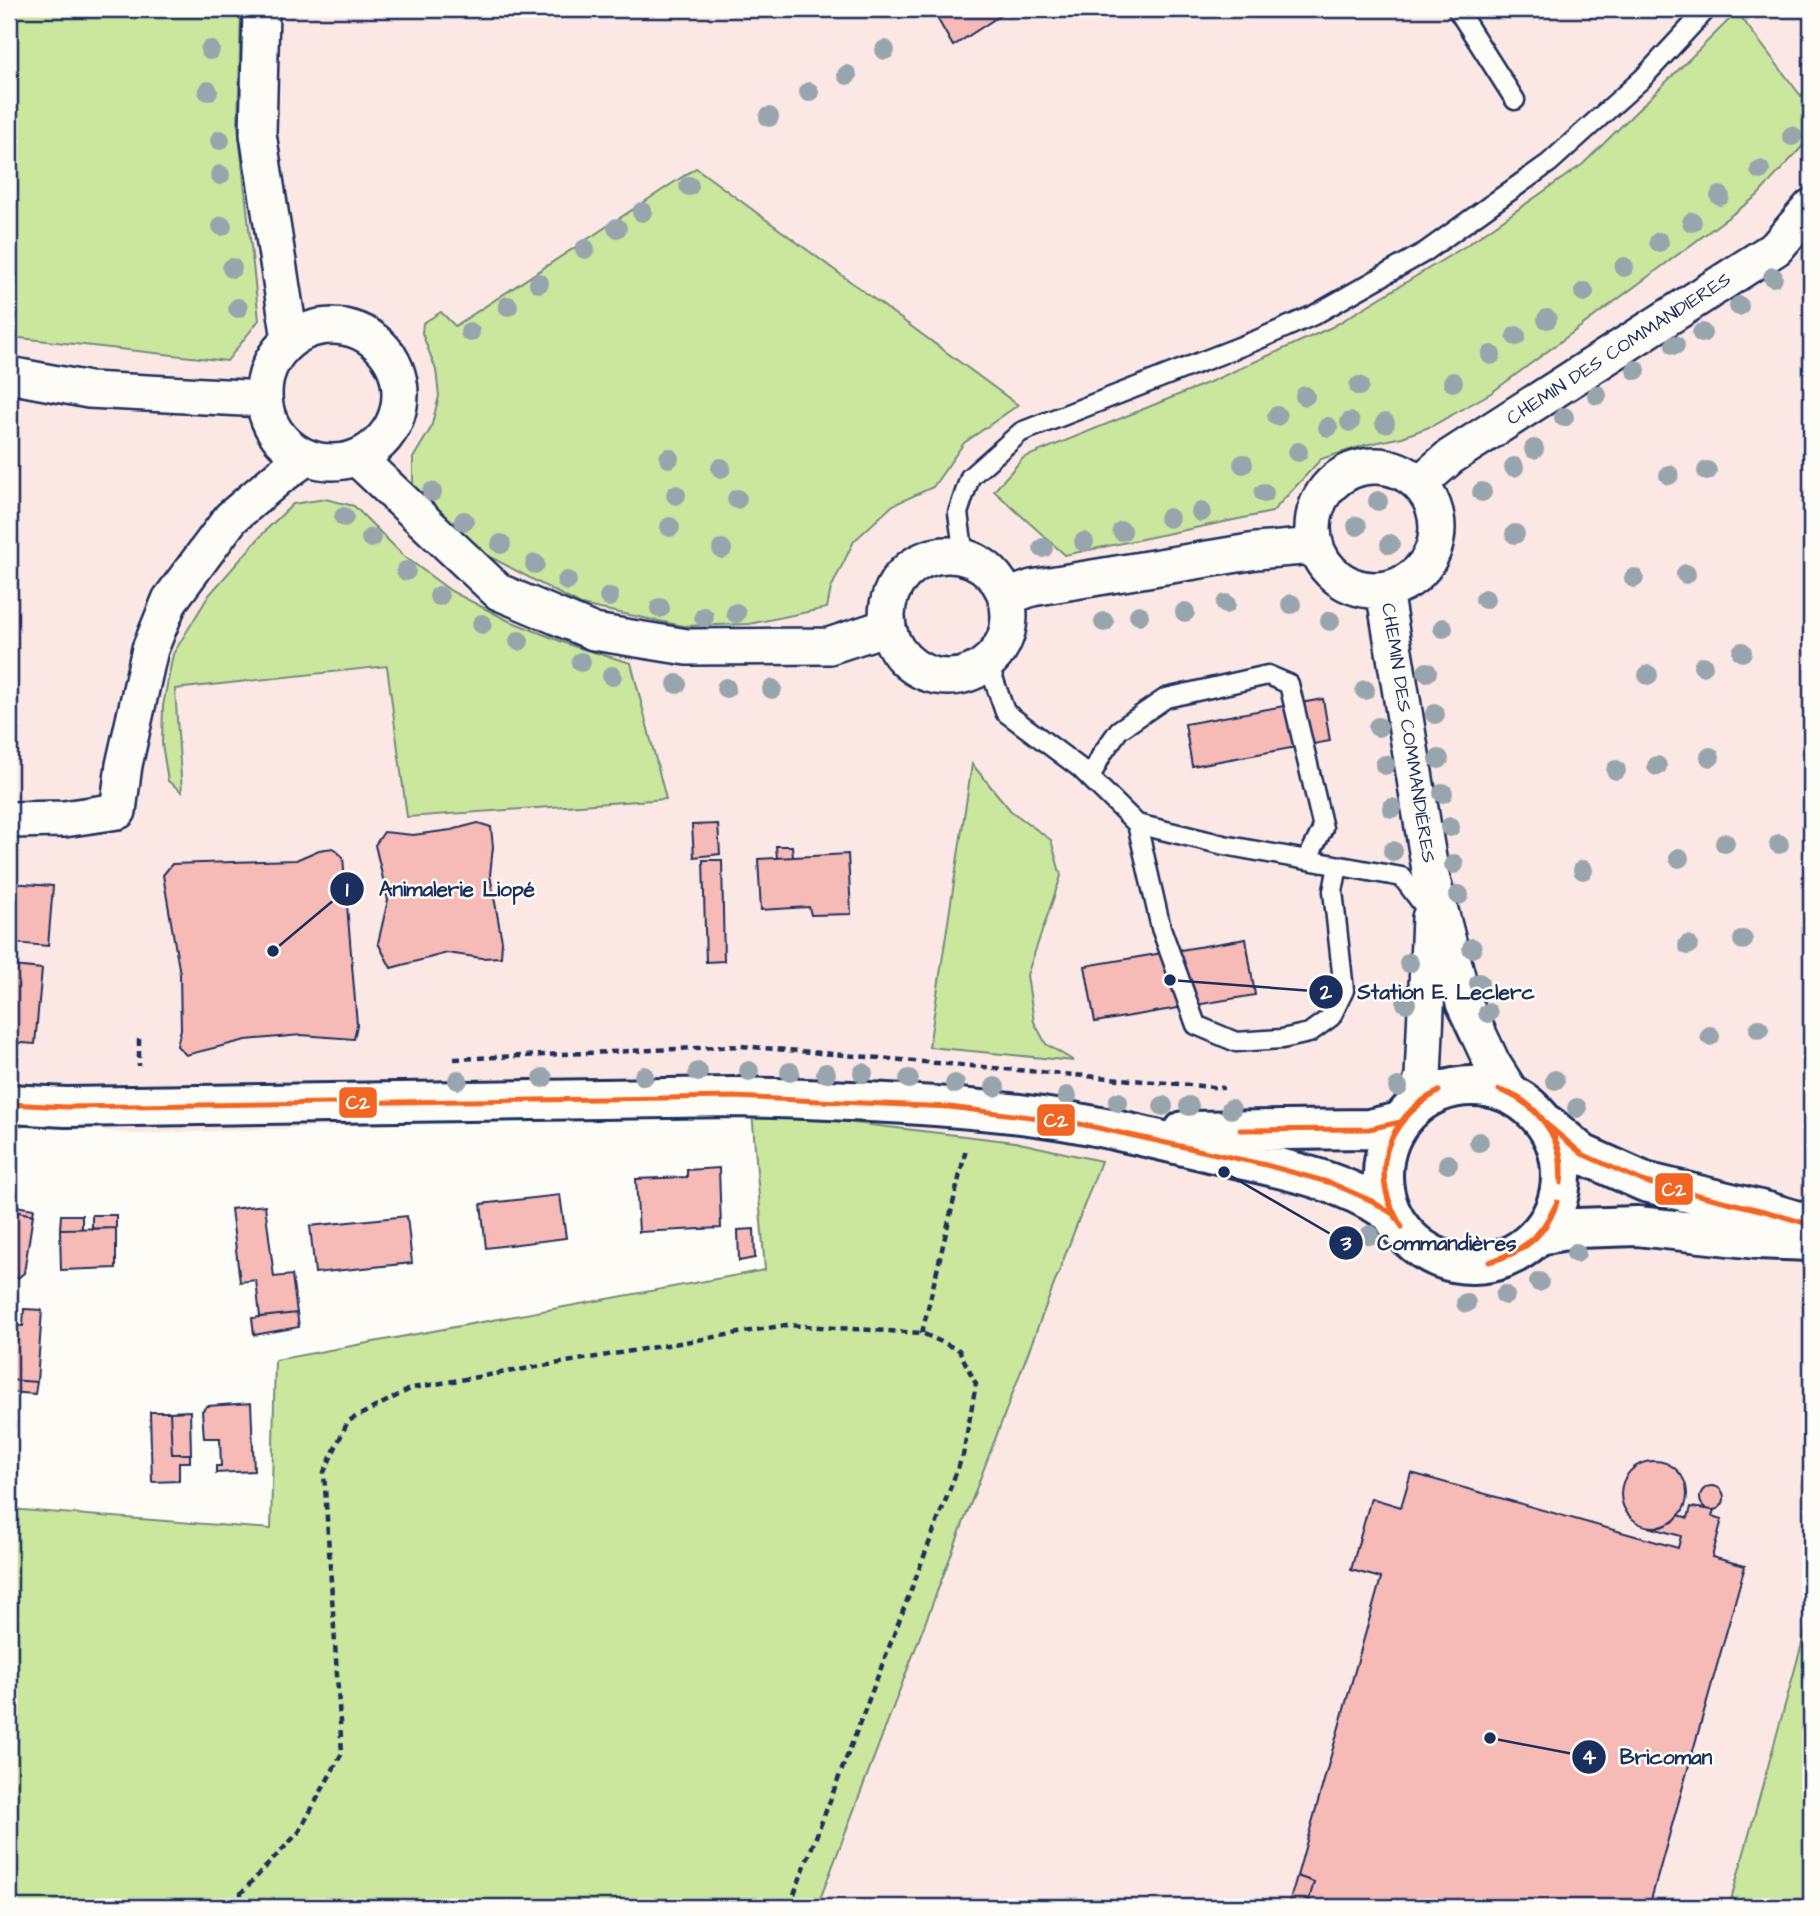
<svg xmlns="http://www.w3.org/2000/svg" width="1820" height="1916" font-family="'Architects Daughter',sans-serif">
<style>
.built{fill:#fbe8e4}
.green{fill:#cbe79e;stroke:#738b7e;stroke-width:2}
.building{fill:#f7bbb7;stroke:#1b2f5e;stroke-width:2}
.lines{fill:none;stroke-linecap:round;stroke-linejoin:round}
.lane-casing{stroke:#1b2f5e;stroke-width:23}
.street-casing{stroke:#1b2f5e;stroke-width:40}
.secondary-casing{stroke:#1b2f5e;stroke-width:44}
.path{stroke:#1b2f5e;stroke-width:4.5;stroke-dasharray:7 5;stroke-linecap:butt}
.lane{stroke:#fdfcf7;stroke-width:18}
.street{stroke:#fdfcf7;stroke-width:35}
.secondary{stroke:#fdfcf7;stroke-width:38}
.bus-1-casing{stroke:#fdfcf7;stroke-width:10}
.bus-1{stroke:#f26522;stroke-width:5}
.tree{fill:#99a5ac}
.labels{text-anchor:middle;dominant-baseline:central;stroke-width:5;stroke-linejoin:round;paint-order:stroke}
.street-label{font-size:19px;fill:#1b2f5e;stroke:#fdfcf7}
.leader{fill:none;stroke:#1b2f5e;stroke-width:2.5}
.callout-dot{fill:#1b2f5e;stroke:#fdfcf7;stroke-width:2.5}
.mark-label{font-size:21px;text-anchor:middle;font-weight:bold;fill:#fff}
.callout-label{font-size:21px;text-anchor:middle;font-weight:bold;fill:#1b2f5e;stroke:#fdfcf7;stroke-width:5;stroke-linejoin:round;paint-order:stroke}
.line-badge{stroke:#fdfcf7;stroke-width:2.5}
.badge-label{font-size:19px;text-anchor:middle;font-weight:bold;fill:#fff}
</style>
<rect width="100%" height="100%" fill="#fdfcf7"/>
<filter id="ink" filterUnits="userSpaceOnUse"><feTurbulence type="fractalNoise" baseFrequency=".0143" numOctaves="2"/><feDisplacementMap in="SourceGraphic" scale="14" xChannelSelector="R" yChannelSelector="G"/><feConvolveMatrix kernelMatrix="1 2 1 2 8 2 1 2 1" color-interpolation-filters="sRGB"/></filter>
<g filter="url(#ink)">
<path class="built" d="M 241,9 L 1811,9 L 1811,1611 L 1729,1907 L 817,1907 L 1100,1161 L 1015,1142 L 752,1111 L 133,1134 L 9,1120 L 9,334 L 20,338 L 259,320 L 238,126 Z"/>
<path class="green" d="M 9,9 L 241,9 L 238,126 L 259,320 L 227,361 L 20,338 L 9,334 Z
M 1737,12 L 1801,96 L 1811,84 L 1811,137 L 1757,196 L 1491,393 L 1432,426 L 1402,437 L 1365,445 L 1321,459 L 1272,512 L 1065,555 L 994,491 L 1023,458 L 1210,382 L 1332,327 L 1464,247 L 1583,164 Z
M 696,168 L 1018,405 L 964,443 L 933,487 L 893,505 L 854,541 L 831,588 L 827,608 L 749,624 L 683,626 L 581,605 L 481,552 L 413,487 L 413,458 L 431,428 L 439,396 L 436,370 L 422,333 L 423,323 L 441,312 L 455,326 Z
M 325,499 L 354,506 L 404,556 L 451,591 L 507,620 L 573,646 L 631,663 L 666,799 L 407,817 L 387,666 L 175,689 L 182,792 L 168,781 L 162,744 L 163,706 L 173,654 L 209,595 L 267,529 L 293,504 Z
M 972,764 L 1011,811 L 1051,840 L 1061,876 L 1027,975 L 1034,1022 L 1046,1044 L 1074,1061 L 929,1047 Z
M 752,1111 L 1015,1142 L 1101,1161 L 817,1907 L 9,1907 L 9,1509 L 271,1529 L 275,1360 L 765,1270 Z
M 1811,1611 L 1811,1907 L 1729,1907 Z"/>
<path class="building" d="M 932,9 L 1010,9 L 953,46 Z
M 1323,699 L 1330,741 L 1192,766 L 1185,724 Z
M 478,823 L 491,827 L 493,847 L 490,875 L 502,941 L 501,957 L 482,958 L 447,953 L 391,968 L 378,943 L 388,900 L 375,845 L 384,832 L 413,835 L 451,830 Z
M 718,824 L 720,854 L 694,857 L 692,825 Z
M 776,846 L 792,846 L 793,857 L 777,858 Z
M 333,848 L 343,857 L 357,1025 L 354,1039 L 301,1035 L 246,1040 L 186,1055 L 177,1046 L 181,1029 L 180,974 L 163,875 L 172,864 L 296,860 L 319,850 Z
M 848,854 L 851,914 L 811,915 L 809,907 L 761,910 L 758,859 Z
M 703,860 L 722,860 L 724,961 L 706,962 Z
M 9,883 L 53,886 L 48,946 L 14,943 L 12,966 L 42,969 L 35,1044 L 9,1042 Z
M 1246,939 L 1255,995 L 1095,1022 L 1085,966 Z
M 719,1168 L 721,1228 L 639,1232 L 636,1179 L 687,1177 L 687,1170 Z
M 560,1195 L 566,1238 L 486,1248 L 481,1204 Z
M 9,1205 L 34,1209 L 33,1215 L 9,1210 Z
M 265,1205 L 274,1277 L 292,1275 L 297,1313 L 260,1317 L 256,1280 L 240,1282 L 231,1209 Z
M 9,1210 L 33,1215 L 24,1273 L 18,1278 L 9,1277 Z
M 61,1215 L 82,1215 L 82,1229 L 60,1229 Z
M 92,1215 L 116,1215 L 116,1228 L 92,1229 Z
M 407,1216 L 412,1263 L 315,1273 L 310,1226 Z
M 116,1228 L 116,1268 L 61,1270 L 60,1229 Z
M 754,1229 L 755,1258 L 739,1261 L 738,1230 Z
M 24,1309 L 42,1310 L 37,1382 L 9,1380 L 9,1325 L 23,1326 Z
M 297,1313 L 299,1327 L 254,1335 L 252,1318 Z
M 9,1380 L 37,1382 L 35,1394 L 9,1392 Z
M 251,1403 L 254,1471 L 216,1473 L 216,1466 L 221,1466 L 220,1438 L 204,1438 L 202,1411 L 207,1406 Z
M 190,1411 L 191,1454 L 172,1454 L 170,1412 Z
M 150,1412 L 170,1412 L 172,1454 L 190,1454 L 190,1462 L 179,1462 L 179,1481 L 152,1482 Z
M1621 1494a33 33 0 1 1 66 0a33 33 0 1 1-66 0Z
M 1411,1473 L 1678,1548 L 1681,1536 L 1648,1527 L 1661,1527 L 1673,1522 L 1679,1515 L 1688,1518 L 1691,1507 L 1714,1510 L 1712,1516 L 1722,1519 L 1712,1557 L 1745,1566 L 1649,1907 L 1307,1907 L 1314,1882 L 1297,1876 L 1381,1578 L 1351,1570 L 1371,1498 L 1401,1507 Z
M1700 1498a12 12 0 1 1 24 0a12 12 0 1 1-24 0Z
M 1297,1876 L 1314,1882 L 1307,1907 L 1288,1907 Z"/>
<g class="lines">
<defs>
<path id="lane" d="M 1457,9 L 1515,100
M 964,556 L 958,513 L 970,477 L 1021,432 L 1257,340 L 1314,315 L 1425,252 L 1549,163 L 1642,79 L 1707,9
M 988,663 L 1005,712 L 1080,768 L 1137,824 L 1224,845 L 1402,877 L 1430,914
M 1090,778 L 1102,754 L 1119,730 L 1166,698 L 1268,675 L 1289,684 L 1323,828 L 1307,860
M 1137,824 L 1161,928 L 1196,1025 L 1236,1042 L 1282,1039 L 1309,1033 L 1331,1017 L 1344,990 L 1333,891 L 1338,866"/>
<path id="street" d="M 261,9 L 258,134 L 290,339
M264 394a68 68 0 1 1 136 0a68 68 0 1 1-136 0Z
M 9,375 L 89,390 L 263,399
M 357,458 L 499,592 L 594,632 L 687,647 L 829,646 L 887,627
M1313 528a62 62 0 1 1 124 0a62 62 0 1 1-124 0Z
M 1419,484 L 1450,457 L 1776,248 L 1811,207
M887 616a61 61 0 1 1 122 0a61 61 0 1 1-122 0Z
M 1384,590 L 1431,876 L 1464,1003 L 1492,1063 L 1511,1093
M 1007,597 L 1032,588 L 1256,551 L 1315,546
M 9,820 L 64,819 L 118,811 L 124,765 L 150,649 L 170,600 L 231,518 L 279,477 L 305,458
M 1414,1106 L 1423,1077 L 1430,918"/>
<path id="secondary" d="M1383 1175a89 89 0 1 1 178 0a89 89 0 1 1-178 0Z
M 9,1104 L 66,1107 L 734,1097 C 829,1099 925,1103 1020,1114 C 1088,1122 1155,1139 1222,1155 C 1280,1168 1341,1179 1391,1213
M 1549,1126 L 1582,1154 L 1645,1182 L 1768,1212 L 1811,1225
M 1184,1131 L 1369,1129 L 1400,1122
M 1539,1235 L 1577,1228 L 1637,1226 L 1757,1239 L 1811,1241"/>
</defs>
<use href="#lane" class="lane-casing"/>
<use href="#street" class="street-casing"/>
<use href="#secondary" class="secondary-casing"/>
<path class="path" d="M 139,1039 L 139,1066
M 454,1059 L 741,1046 L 1224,1088
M 922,1333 L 966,1149
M 242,1907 L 241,1893 L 299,1832 L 342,1753 L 324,1472 L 348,1421 L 412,1388 L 786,1325 L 922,1333 L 959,1350 L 976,1384 L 963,1455 L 789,1907"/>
<use href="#lane" class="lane"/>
<use href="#street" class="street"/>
<use href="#secondary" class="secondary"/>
<defs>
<path id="bus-1" d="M 1499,1090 C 1538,1100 1568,1142 1561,1183
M 1499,1090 C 1528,1100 1552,1124 1559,1154 C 1561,1163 1560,1174 1561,1183
M 9,1104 L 66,1107 L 734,1097 L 949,1107 L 1071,1122 L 1266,1165 L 1331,1183 L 1372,1201 L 1391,1213
M 1549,1126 L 1582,1154 L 1645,1182 L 1768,1212 L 1811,1225
M 1240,1130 L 1369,1129 L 1400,1122
M 1402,1227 C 1367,1180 1385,1115 1439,1091
M 1402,1227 C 1368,1171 1384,1124 1439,1091
M 1489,1262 C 1525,1250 1541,1236 1557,1202
M 1489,1262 C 1522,1254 1547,1235 1557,1202"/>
</defs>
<use href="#bus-1" class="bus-1-casing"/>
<use href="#bus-1" class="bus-1"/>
</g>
<g class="tree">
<circle cx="210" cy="50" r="10"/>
<circle cx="885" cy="50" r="10"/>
<circle cx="847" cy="75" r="10"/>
<circle cx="208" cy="91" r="10"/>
<circle cx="809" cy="92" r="10"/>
<circle cx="769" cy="117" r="10"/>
<circle cx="1792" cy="136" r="10"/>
<circle cx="220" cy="140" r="10"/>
<circle cx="1760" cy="170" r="10"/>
<circle cx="220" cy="175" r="10"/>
<circle cx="689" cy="186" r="10"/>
<circle cx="1720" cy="196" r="10"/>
<circle cx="642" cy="212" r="10"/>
<circle cx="1692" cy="222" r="10"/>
<circle cx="222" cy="226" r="10"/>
<circle cx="617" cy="228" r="10"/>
<circle cx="1659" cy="242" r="10"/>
<circle cx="585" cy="249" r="10"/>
<circle cx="1624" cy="267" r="10"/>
<circle cx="232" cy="268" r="10"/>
<circle cx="1773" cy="277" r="10"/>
<circle cx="539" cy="283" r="10"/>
<circle cx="1584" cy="292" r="10"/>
<circle cx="508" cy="306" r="10"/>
<circle cx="1739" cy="306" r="10"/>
<circle cx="238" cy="308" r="10"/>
<circle cx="1547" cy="319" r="10"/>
<circle cx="470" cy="332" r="10"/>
<circle cx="1702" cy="333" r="10"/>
<circle cx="1516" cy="336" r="10"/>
<circle cx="1675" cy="345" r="10"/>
<circle cx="1491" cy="355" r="10"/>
<circle cx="1636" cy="370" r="10"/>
<circle cx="1453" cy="382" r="10"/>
<circle cx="1359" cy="386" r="10"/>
<circle cx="1597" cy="395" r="10"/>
<circle cx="1305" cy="396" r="10"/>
<circle cx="1277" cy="416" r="10"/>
<circle cx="1564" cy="417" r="10"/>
<circle cx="1350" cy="422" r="10"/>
<circle cx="1385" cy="423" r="10"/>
<circle cx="1328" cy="427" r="10"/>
<circle cx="1534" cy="449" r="10"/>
<circle cx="1298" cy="452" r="10"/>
<circle cx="669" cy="458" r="10"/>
<circle cx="1243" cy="464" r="10"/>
<circle cx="1514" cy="467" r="10"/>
<circle cx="721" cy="468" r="10"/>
<circle cx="1707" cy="471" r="10"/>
<circle cx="1669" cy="475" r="10"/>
<circle cx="432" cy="492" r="10"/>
<circle cx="1482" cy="492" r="10"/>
<circle cx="1264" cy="493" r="10"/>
<circle cx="676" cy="495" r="10"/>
<circle cx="737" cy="499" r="10"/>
<circle cx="1378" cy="501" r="10"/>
<circle cx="1201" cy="512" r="10"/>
<circle cx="344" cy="517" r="10"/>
<circle cx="1169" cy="518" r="10"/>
<circle cx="464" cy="521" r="10"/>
<circle cx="1357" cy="526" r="10"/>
<circle cx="670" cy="527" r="10"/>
<circle cx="1122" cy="531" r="10"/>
<circle cx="1515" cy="534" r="10"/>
<circle cx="371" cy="538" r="10"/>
<circle cx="1084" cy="542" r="10"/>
<circle cx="501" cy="544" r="10"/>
<circle cx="1390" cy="544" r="10"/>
<circle cx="1043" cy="548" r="10"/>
<circle cx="722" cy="549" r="10"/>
<circle cx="535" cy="564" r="10"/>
<circle cx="406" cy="571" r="10"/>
<circle cx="1686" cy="574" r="10"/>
<circle cx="1634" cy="578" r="10"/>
<circle cx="567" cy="581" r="10"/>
<circle cx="439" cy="596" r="10"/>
<circle cx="609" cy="597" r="10"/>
<circle cx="1485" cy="599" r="10"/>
<circle cx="1226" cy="604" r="10"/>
<circle cx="1291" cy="604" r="10"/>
<circle cx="660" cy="608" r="10"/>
<circle cx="1185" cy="612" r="10"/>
<circle cx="736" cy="613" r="10"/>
<circle cx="1139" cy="615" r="10"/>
<circle cx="704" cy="617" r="10"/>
<circle cx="1330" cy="621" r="10"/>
<circle cx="1104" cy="622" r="10"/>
<circle cx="482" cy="624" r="10"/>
<circle cx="1443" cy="628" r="10"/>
<circle cx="519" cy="641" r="10"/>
<circle cx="1742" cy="652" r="10"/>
<circle cx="581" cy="662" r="10"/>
<circle cx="1703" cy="666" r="10"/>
<circle cx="1427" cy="672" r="10"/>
<circle cx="1648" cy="675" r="10"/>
<circle cx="612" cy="676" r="10"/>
<circle cx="677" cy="684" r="10"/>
<circle cx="726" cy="688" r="10"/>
<circle cx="772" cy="689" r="10"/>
<circle cx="1365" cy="690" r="10"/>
<circle cx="1435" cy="714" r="10"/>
<circle cx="1378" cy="727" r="10"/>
<circle cx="1710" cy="757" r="10"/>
<circle cx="1439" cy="759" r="10"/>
<circle cx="1385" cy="765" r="10"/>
<circle cx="1657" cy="766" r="10"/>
<circle cx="1616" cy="770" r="10"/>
<circle cx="1443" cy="793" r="10"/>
<circle cx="1392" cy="808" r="10"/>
<circle cx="1450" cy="827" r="10"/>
<circle cx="1725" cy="843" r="10"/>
<circle cx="1779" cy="844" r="10"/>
<circle cx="1393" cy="851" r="10"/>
<circle cx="1679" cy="858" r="10"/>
<circle cx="1454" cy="864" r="10"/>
<circle cx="1583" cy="870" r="10"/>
<circle cx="1459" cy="895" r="10"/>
<circle cx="1743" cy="940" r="10"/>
<circle cx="1688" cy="945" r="10"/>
<circle cx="1472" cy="948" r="10"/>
<circle cx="1409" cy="963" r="10"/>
<circle cx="1479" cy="983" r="10"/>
<circle cx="1406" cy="1003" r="10"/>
<circle cx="1488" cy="1013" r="10"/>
<circle cx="1759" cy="1029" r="10"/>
<circle cx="1710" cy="1036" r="10"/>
<circle cx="749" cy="1071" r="10"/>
<circle cx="698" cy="1072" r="10"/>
<circle cx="790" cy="1072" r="10"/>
<circle cx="826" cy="1073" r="10"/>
<circle cx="863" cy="1073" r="10"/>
<circle cx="644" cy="1076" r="10"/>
<circle cx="543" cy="1078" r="10"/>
<circle cx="909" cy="1079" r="10"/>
<circle cx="458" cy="1080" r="10"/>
<circle cx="1555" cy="1080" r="10"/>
<circle cx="955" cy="1084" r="10"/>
<circle cx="995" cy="1087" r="10"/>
<circle cx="1398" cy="1087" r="10"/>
<circle cx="1067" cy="1096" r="10"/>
<circle cx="1118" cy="1102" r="10"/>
<circle cx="1163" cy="1106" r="10"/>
<circle cx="1189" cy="1106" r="10"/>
<circle cx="1577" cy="1108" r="10"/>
<circle cx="1231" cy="1109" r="10"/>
<circle cx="1479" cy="1142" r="10"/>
<circle cx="1448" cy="1164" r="10"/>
<circle cx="1370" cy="1235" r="10"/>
<circle cx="1576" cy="1253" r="10"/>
<circle cx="1539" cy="1282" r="10"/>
<circle cx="1505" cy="1295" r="10"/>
<circle cx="1466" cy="1303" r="10"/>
</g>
</g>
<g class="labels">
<g class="street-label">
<text transform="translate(1619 349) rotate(-33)">CHEMIN DES COMMANDIERES</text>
<text transform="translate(1408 733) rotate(81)">CHEMIN DES COMMANDIÈRES</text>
</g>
</g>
<path class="leader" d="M273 951L347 889M1170 980L1326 992M1224 1172L1346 1243M1490 1738L1589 1757"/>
<g class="callout-dot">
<circle cx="273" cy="951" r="7"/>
<circle cx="1170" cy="980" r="7"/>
<circle cx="1224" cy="1172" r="7"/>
<circle cx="1490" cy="1738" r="7"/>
<circle cx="347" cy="889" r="18"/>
<circle cx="1326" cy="992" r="18"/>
<circle cx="1346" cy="1243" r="18"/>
<circle cx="1589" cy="1757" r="18"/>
</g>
<g class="mark-label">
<text x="347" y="896">1</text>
<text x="1326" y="999">2</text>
<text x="1346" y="1250">3</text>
<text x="1589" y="1764">4</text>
</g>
<g class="callout-label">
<text x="457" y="896">Animalerie Liopé</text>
<text x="1446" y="999">Station E. Leclerc</text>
<text x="1447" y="1250">Commandières</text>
<text x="1666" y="1764">Bricoman</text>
</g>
<g class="line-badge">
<rect x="338" y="1086" width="40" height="33" rx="7" fill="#f26522"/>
<rect x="1036" y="1103" width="40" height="34" rx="7" fill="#f26522"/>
<rect x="1654" y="1172" width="40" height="34" rx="7" fill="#f26522"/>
</g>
<g class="badge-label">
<text x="358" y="1109">C2</text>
<text x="1056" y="1127">C2</text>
<text x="1674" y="1196">C2</text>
</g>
<rect width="1820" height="1916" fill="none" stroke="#fdfcf7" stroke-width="35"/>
<rect x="18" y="18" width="1785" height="1881" fill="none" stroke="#1b2f5e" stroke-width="2.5" filter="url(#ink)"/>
</svg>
